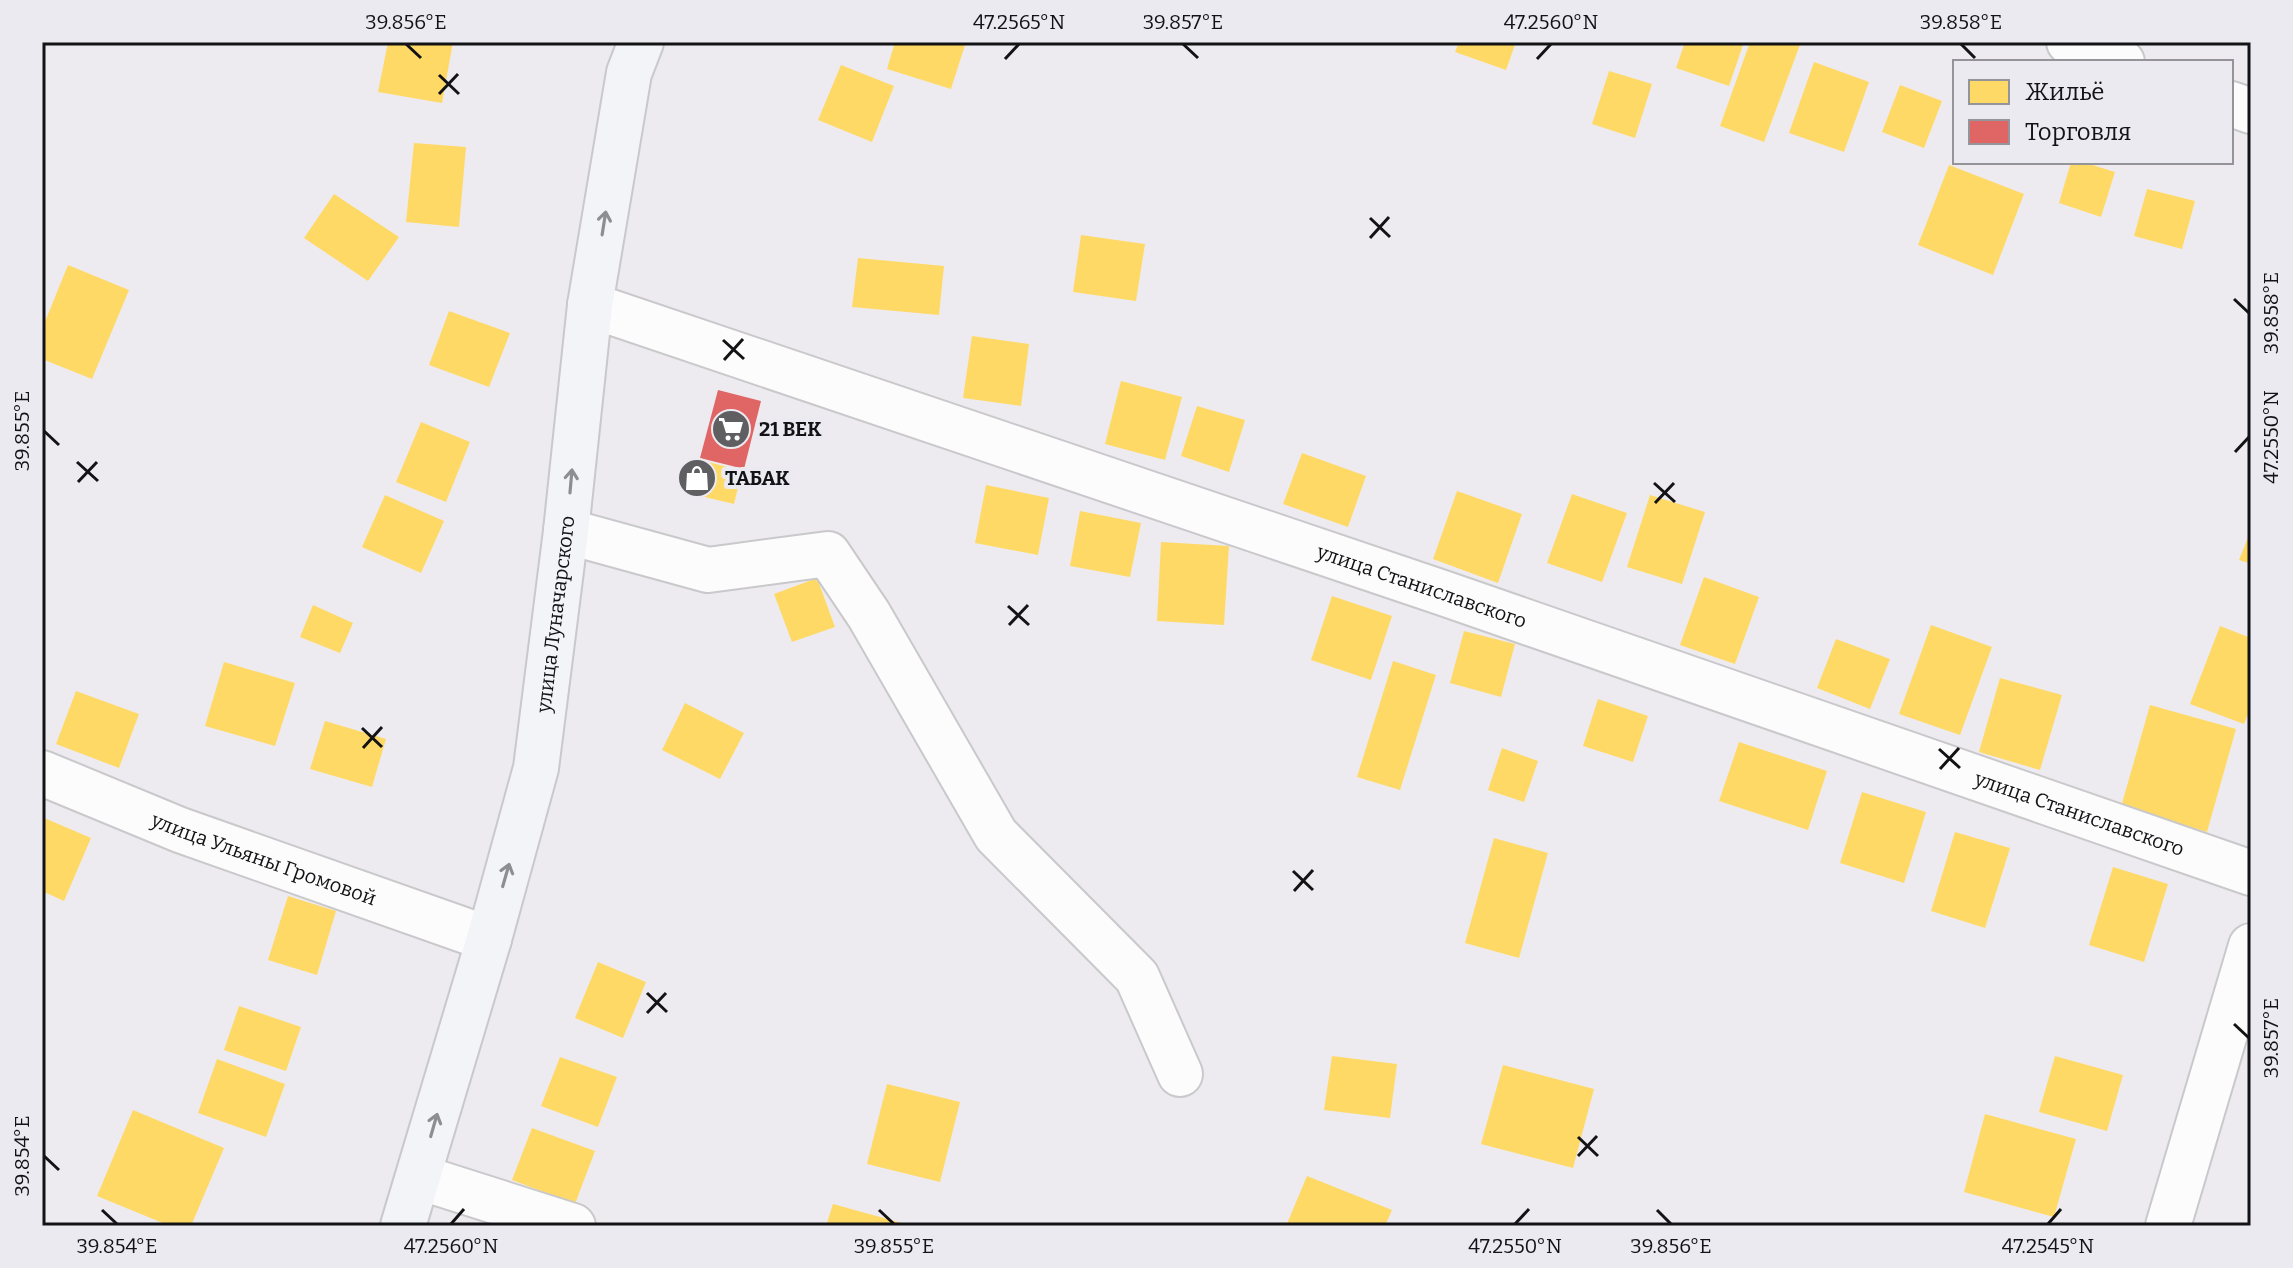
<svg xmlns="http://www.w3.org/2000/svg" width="2293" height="1268" font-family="Bitter,serif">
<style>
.homes{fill:#ffd966}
.shops{fill:#e06666}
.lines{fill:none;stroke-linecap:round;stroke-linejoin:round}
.minor-casing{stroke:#c9c8cb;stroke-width:48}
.secondary-casing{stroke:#c9c8cb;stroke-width:48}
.minor{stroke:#fcfcfd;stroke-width:44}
.secondary{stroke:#f2f4f8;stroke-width:44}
.oneway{stroke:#8e8e91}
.ticks{fill:none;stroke:#131214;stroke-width:3}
.labels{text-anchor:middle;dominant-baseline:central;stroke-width:8;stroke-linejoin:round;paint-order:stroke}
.poi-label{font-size:20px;font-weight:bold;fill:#131214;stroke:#eceaf1;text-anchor:start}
.street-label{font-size:20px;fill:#131214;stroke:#eceaf1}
.neatline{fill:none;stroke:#131214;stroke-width:3}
.ticks-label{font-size:20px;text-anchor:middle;fill:#131214}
</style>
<rect width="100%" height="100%" fill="#edebf0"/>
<path class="homes" d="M 388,42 L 453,42 L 442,103 L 378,92 Z
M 895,42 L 966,42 L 951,89 L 887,69 Z
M 1459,42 L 1516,42 L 1506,70 L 1455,52 Z
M 1685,42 L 1744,42 L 1729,86 L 1676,68 Z
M 1750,42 L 1801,42 L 1764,142 L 1720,126 Z
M 1814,62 L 1869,82 L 1844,152 L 1789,133 Z
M 841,65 L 894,86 L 872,142 L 818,120 Z
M 1609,71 L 1652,84 L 1635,138 L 1592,124 Z
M 1900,85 L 1942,101 L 1924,148 L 1882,132 Z
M 414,143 L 466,147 L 459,227 L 406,222 Z
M 2071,162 L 2083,162 L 2115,172 L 2101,217 L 2059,203 Z
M 1949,165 L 2024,194 L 1993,275 L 1918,245 Z
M 2147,189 L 2195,201 L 2182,249 L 2134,236 Z
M 334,194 L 399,237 L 368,281 L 304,238 Z
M 1081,235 L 1145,244 L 1136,301 L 1073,292 Z
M 858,258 L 944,266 L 939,315 L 852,307 Z
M 68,265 L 129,290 L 92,379 L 42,359 L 42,329 Z
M 449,311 L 510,333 L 489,387 L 429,365 Z
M 972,336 L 1029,344 L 1021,406 L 963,398 Z
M 1121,381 L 1182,397 L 1165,460 L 1105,444 Z
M 1197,406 L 1245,420 L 1229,472 L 1181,456 Z
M 421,422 L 470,442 L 446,502 L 396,482 Z
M 1302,453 L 1366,476 L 1348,527 L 1283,504 Z
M 701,460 L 742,471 L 734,504 L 692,494 Z
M 986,485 L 1049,498 L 1038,555 L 975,543 Z
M 1457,491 L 1522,514 L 1498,583 L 1433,559 Z
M 1572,494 L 1627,513 L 1602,582 L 1547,563 Z
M 385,495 L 444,521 L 421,573 L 362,547 Z
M 1650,495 L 1705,512 L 1682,584 L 1627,567 Z
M 1080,511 L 1141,523 L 1130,577 L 1070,566 Z
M 2251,530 L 2251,564 L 2239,560 Z
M 1161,542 L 1229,546 L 1224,625 L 1157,621 Z
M 1704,577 L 1759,597 L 1735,664 L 1680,645 Z
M 817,578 L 835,627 L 792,642 L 774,594 Z
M 1332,596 L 1392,616 L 1371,680 L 1311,660 Z
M 313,605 L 353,623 L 340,653 L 300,637 Z
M 1931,625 L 1992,647 L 1960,735 L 1899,714 Z
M 2220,626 L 2251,638 L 2251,706 L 2244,724 L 2190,704 Z
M 1464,631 L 1515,644 L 1501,697 L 1450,683 Z
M 1836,639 L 1890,659 L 1870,709 L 1817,688 Z
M 1393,661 L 1436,675 L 1400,790 L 1357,777 Z
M 224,662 L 295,683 L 275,746 L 205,726 Z
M 2000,678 L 2062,695 L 2040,770 L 1979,752 Z
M 76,691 L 139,714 L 119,768 L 56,744 Z
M 1598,699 L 1648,716 L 1633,762 L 1583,746 Z
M 685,703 L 744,733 L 720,779 L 662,750 Z
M 2150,705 L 2236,729 L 2207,832 L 2121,807 Z
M 325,721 L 386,739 L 372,787 L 310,769 Z
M 1739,742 L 1827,771 L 1808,830 L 1719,801 Z
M 1502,748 L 1538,761 L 1524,802 L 1488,790 Z
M 1862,792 L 1926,812 L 1904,883 L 1840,863 Z
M 42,817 L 91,838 L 64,901 L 42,891 Z
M 1955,832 L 2010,848 L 1985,928 L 1931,911 Z
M 1494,838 L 1548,853 L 1519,958 L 1465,943 Z
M 2113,867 L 2168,884 L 2144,962 L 2089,945 Z
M 288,896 L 336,911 L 317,975 L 268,960 Z
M 598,962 L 646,982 L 623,1038 L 575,1018 Z
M 239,1006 L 301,1027 L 286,1071 L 224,1050 Z
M 1332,1056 L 1397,1064 L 1390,1118 L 1324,1110 Z
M 2055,1056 L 2123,1075 L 2107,1131 L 2039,1112 Z
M 560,1057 L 617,1077 L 598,1127 L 541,1106 Z
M 217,1059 L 285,1084 L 266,1137 L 198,1113 Z
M 1503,1065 L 1594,1089 L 1573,1168 L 1481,1144 Z
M 887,1084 L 960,1102 L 940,1182 L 867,1164 Z
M 133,1110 L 224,1148 L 191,1226 L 170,1226 L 97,1196 Z
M 1985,1114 L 2076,1139 L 2054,1217 L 1964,1192 Z
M 532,1128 L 595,1151 L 575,1204 L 512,1180 Z
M 1307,1176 L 1392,1210 L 1385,1226 L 1286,1226 Z
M 833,1204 L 909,1225 L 908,1226 L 826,1226 Z"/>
<path class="shops" d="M 718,390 L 761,401 L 744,469 L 700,458 Z"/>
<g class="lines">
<defs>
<g id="minor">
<path d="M 2069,42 L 2122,62"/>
<path d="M 2231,104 L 2251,111"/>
<path id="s1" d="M 590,305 L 1443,593 L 2251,873"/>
<path d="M 566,531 L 708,570 L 828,554 L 869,615 L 996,835 L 1137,977 L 1180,1074"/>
<path id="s2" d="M 42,773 L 180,830 L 489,939"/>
<path d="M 419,1177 L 573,1226"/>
<path d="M 2168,1226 L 2251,946"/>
</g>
<g id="secondary">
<path id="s3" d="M 403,1226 L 489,939 L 536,768 L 566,531 L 590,305 L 629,73 L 641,42"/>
</g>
</defs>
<use href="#minor" class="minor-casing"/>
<use href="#secondary" class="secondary-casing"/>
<use href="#minor" class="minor"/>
<use href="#secondary" class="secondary"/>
</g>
<defs><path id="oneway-shaft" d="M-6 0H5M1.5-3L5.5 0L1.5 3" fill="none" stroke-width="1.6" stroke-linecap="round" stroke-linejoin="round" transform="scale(2)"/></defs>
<g class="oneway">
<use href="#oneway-shaft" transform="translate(604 223) rotate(-81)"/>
<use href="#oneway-shaft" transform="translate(571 481) rotate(-85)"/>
<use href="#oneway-shaft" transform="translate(506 875) rotate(-74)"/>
<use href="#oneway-shaft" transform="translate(434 1125) rotate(-74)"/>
</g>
<path class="ticks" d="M 406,44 L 421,58M 1183,44 L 1198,58M 1961,44 L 1975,58M 1005,59 L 1019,44M 1537,59 L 1551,44M 439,75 L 459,94M 439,94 L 458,74M 1370,218 L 1390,237M 1370,238 L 1389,217M 2234,299 L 2249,313M 723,340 L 744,359M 724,360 L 743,339M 44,431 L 59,445M 2235,452 L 2249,437M 77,462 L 98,481M 78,482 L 97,462M 1654,483 L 1675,502M 1655,503 L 1674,483M 1008,606 L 1029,625M 1009,625 L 1028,605M 362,728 L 382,747M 363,748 L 382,727M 1939,749 L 1960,768M 1940,769 L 1959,748M 1293,871 L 1313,890M 1294,891 L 1313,870M 647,993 L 667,1012M 647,1013 L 666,993M 2234,1024 L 2249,1038M 1578,1137 L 1598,1156M 44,1156 L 59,1170M 1578,1156 L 1597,1136M 102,1210 L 117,1224M 879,1210 L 894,1224M 1657,1210 L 1671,1224M 451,1224 L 464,1209M 1515,1224 L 1529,1209M 2048,1224 L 2061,1209"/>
<defs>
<symbol id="supermarket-disc" viewBox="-11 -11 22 22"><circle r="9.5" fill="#5f5e61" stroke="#eceaf1"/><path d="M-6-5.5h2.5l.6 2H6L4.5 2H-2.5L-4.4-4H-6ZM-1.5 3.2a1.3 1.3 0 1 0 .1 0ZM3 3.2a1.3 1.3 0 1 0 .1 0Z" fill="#fff"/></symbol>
<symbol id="shop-disc" viewBox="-11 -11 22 22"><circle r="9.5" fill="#5f5e61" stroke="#eceaf1"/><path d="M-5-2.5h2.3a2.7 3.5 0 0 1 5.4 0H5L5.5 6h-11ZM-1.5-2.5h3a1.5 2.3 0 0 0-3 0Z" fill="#fff"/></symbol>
</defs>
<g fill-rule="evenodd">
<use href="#supermarket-disc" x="709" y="407" width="44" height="44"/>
<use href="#shop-disc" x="675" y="456" width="44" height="44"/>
</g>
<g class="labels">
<g class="poi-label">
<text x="759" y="429">21 ВЕК</text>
<text x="725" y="478">ТАБАК</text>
</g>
<g class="street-label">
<text stroke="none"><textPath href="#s1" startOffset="878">улица Станиславского</textPath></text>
<text stroke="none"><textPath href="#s3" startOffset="632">улица Луначарского</textPath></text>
<text stroke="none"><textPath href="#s1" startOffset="1574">улица Станиславского</textPath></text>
<text stroke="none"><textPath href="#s2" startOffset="238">улица Ульяны Громовой</textPath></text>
</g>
</g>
<rect width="2293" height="1268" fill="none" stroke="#eceaf1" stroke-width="88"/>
<rect x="1953" y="60" width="280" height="104" fill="#eceaf1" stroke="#959499" stroke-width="2"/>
<rect x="1969" y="80" width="40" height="24" fill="#ffd966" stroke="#959499" stroke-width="2"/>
<text x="2025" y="100" font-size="24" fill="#131214">Жильё</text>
<rect x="1969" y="120" width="40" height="24" fill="#e06666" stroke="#959499" stroke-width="2"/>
<text x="2025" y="140" font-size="24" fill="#131214">Торговля</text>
<rect x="44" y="44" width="2205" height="1180" class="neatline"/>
<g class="ticks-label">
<text x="406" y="29">39.856°E</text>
<text x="1019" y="29">47.2565°N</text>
<text x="1183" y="29">39.857°E</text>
<text x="1551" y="29">47.2560°N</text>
<text x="1961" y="29">39.858°E</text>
<text transform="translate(2271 313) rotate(-90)" y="7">39.858°E</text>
<text transform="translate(22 431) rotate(-90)" y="7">39.855°E</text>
<text transform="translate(2271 437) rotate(-90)" y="7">47.2550°N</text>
<text transform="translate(2271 1038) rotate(-90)" y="7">39.857°E</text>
<text transform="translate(22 1156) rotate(-90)" y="7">39.854°E</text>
<text x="117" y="1253">39.854°E</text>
<text x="451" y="1253">47.2560°N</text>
<text x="894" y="1253">39.855°E</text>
<text x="1515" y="1253">47.2550°N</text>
<text x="1671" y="1253">39.856°E</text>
<text x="2048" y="1253">47.2545°N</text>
</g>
</svg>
